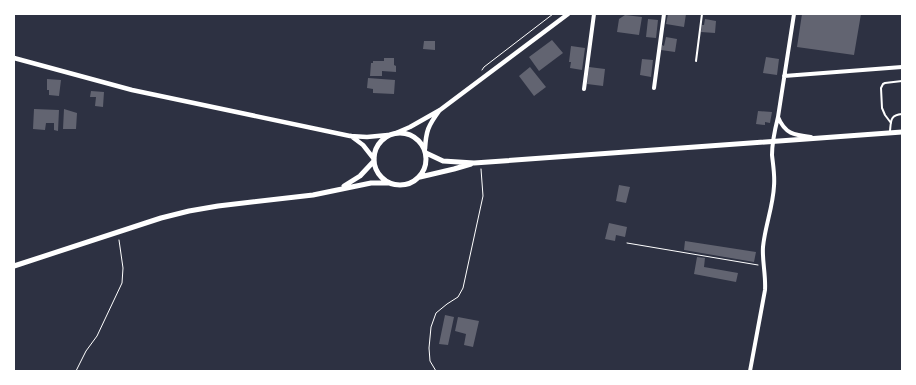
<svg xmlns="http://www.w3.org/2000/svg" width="916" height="385" font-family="Barlow,sans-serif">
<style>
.building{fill:#626471}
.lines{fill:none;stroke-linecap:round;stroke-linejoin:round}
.path{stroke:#fff;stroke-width:1}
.service{stroke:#fff;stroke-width:2}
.minor{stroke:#fff;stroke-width:4}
.tertiary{stroke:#fff;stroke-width:4.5}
.secondary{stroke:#fff;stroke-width:5}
</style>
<rect width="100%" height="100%" fill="#2d3142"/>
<path class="building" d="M 668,14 L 686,14 L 684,27 L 666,24 Z
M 802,14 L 861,14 L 854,55 L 797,47 Z
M 625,15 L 642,17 L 639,35 L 617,32 L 619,19 Z
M 648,19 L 658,20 L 656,38 L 646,37 Z
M 705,19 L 716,21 L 715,33 L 701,32 L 702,25 L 704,25 Z
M 666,37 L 677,39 L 675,52 L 661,50 L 662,45 L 664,46 Z
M 552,40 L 563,53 L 539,71 L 529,57 Z
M 424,41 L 435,41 L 435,50 L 423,49 Z
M 571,46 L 585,48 L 582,70 L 570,68 L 571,62 L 569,62 Z
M 766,57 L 779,59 L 777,75 L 763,73 Z
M 384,58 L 394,58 L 394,65 L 396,66 L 396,72 L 382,71 L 382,76 L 370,76 L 371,63 L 373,63 L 373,61 L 384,61 Z
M 642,59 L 653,60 L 651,77 L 640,75 Z
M 530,67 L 546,87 L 534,96 L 519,76 Z
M 589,67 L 605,69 L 603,86 L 587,84 Z
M 368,78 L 395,80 L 394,94 L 373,93 L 373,89 L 367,88 Z
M 47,79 L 61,80 L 59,96 L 49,95 L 49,90 L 47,90 Z
M 91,91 L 104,92 L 103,107 L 95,106 L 96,97 L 90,97 Z
M 34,109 L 59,110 L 58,131 L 54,130 L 54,123 L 46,123 L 45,130 L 33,129 Z
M 64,109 L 77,113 L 76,129 L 63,129 Z
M 758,111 L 772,112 L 770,123 L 765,122 L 765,125 L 756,124 Z
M 619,185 L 630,187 L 626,203 L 616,201 Z
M 609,223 L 627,227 L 625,237 L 616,235 L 615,241 L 605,239 Z
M 685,241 L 756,252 L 754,262 L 684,250 Z
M 697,257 L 705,258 L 704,267 L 738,273 L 736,282 L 694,274 Z
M 445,315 L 454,317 L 448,345 L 439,344 Z
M 458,317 L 479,321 L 473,347 L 464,345 L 466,334 L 455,331 Z"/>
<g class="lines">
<path class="path" d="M 482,70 L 484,67 L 553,14
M 627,243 L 758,265
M 76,371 L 86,351 L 97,336 L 122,283 L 123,268 L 119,240
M 436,371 L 430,361 L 429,348 L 431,327 L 436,313 L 447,304 L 458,297 L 463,288 L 483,196 L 481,169"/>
<path class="service" d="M 696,61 L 702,14
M 891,123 L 885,115 L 882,108 L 881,88 L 883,84 L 885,83 L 902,81
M 890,131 C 891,121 890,115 902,114"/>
<path class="minor" d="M 784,76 L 902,67
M 654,88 L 664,14
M 584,89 L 594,14
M 778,117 C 785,134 794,135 811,137
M 750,371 L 765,290 C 766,275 762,261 763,247 C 765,226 773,207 774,186 C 775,175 773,165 772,155 C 772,142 775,129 778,117 L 794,14"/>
<path class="tertiary" d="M 14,58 L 132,90 L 350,136 L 367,137 L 388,135
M 396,133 L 410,127 L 440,110 L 568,14
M 351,136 L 363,145 L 374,159
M 425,149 C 426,131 428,126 439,111"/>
<path class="secondary" d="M374 159a26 26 0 1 1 52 0a26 26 0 1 1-52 0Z
M 426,153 L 443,161 L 474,163 L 902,132
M 420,177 L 454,169 L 471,164
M 344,186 L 360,176 L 374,161
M 14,266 L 161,218 L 189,211 L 218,206 L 313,195 L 371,183 L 388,183"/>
</g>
<rect width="916" height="385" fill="none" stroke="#ffffff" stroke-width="30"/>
</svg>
